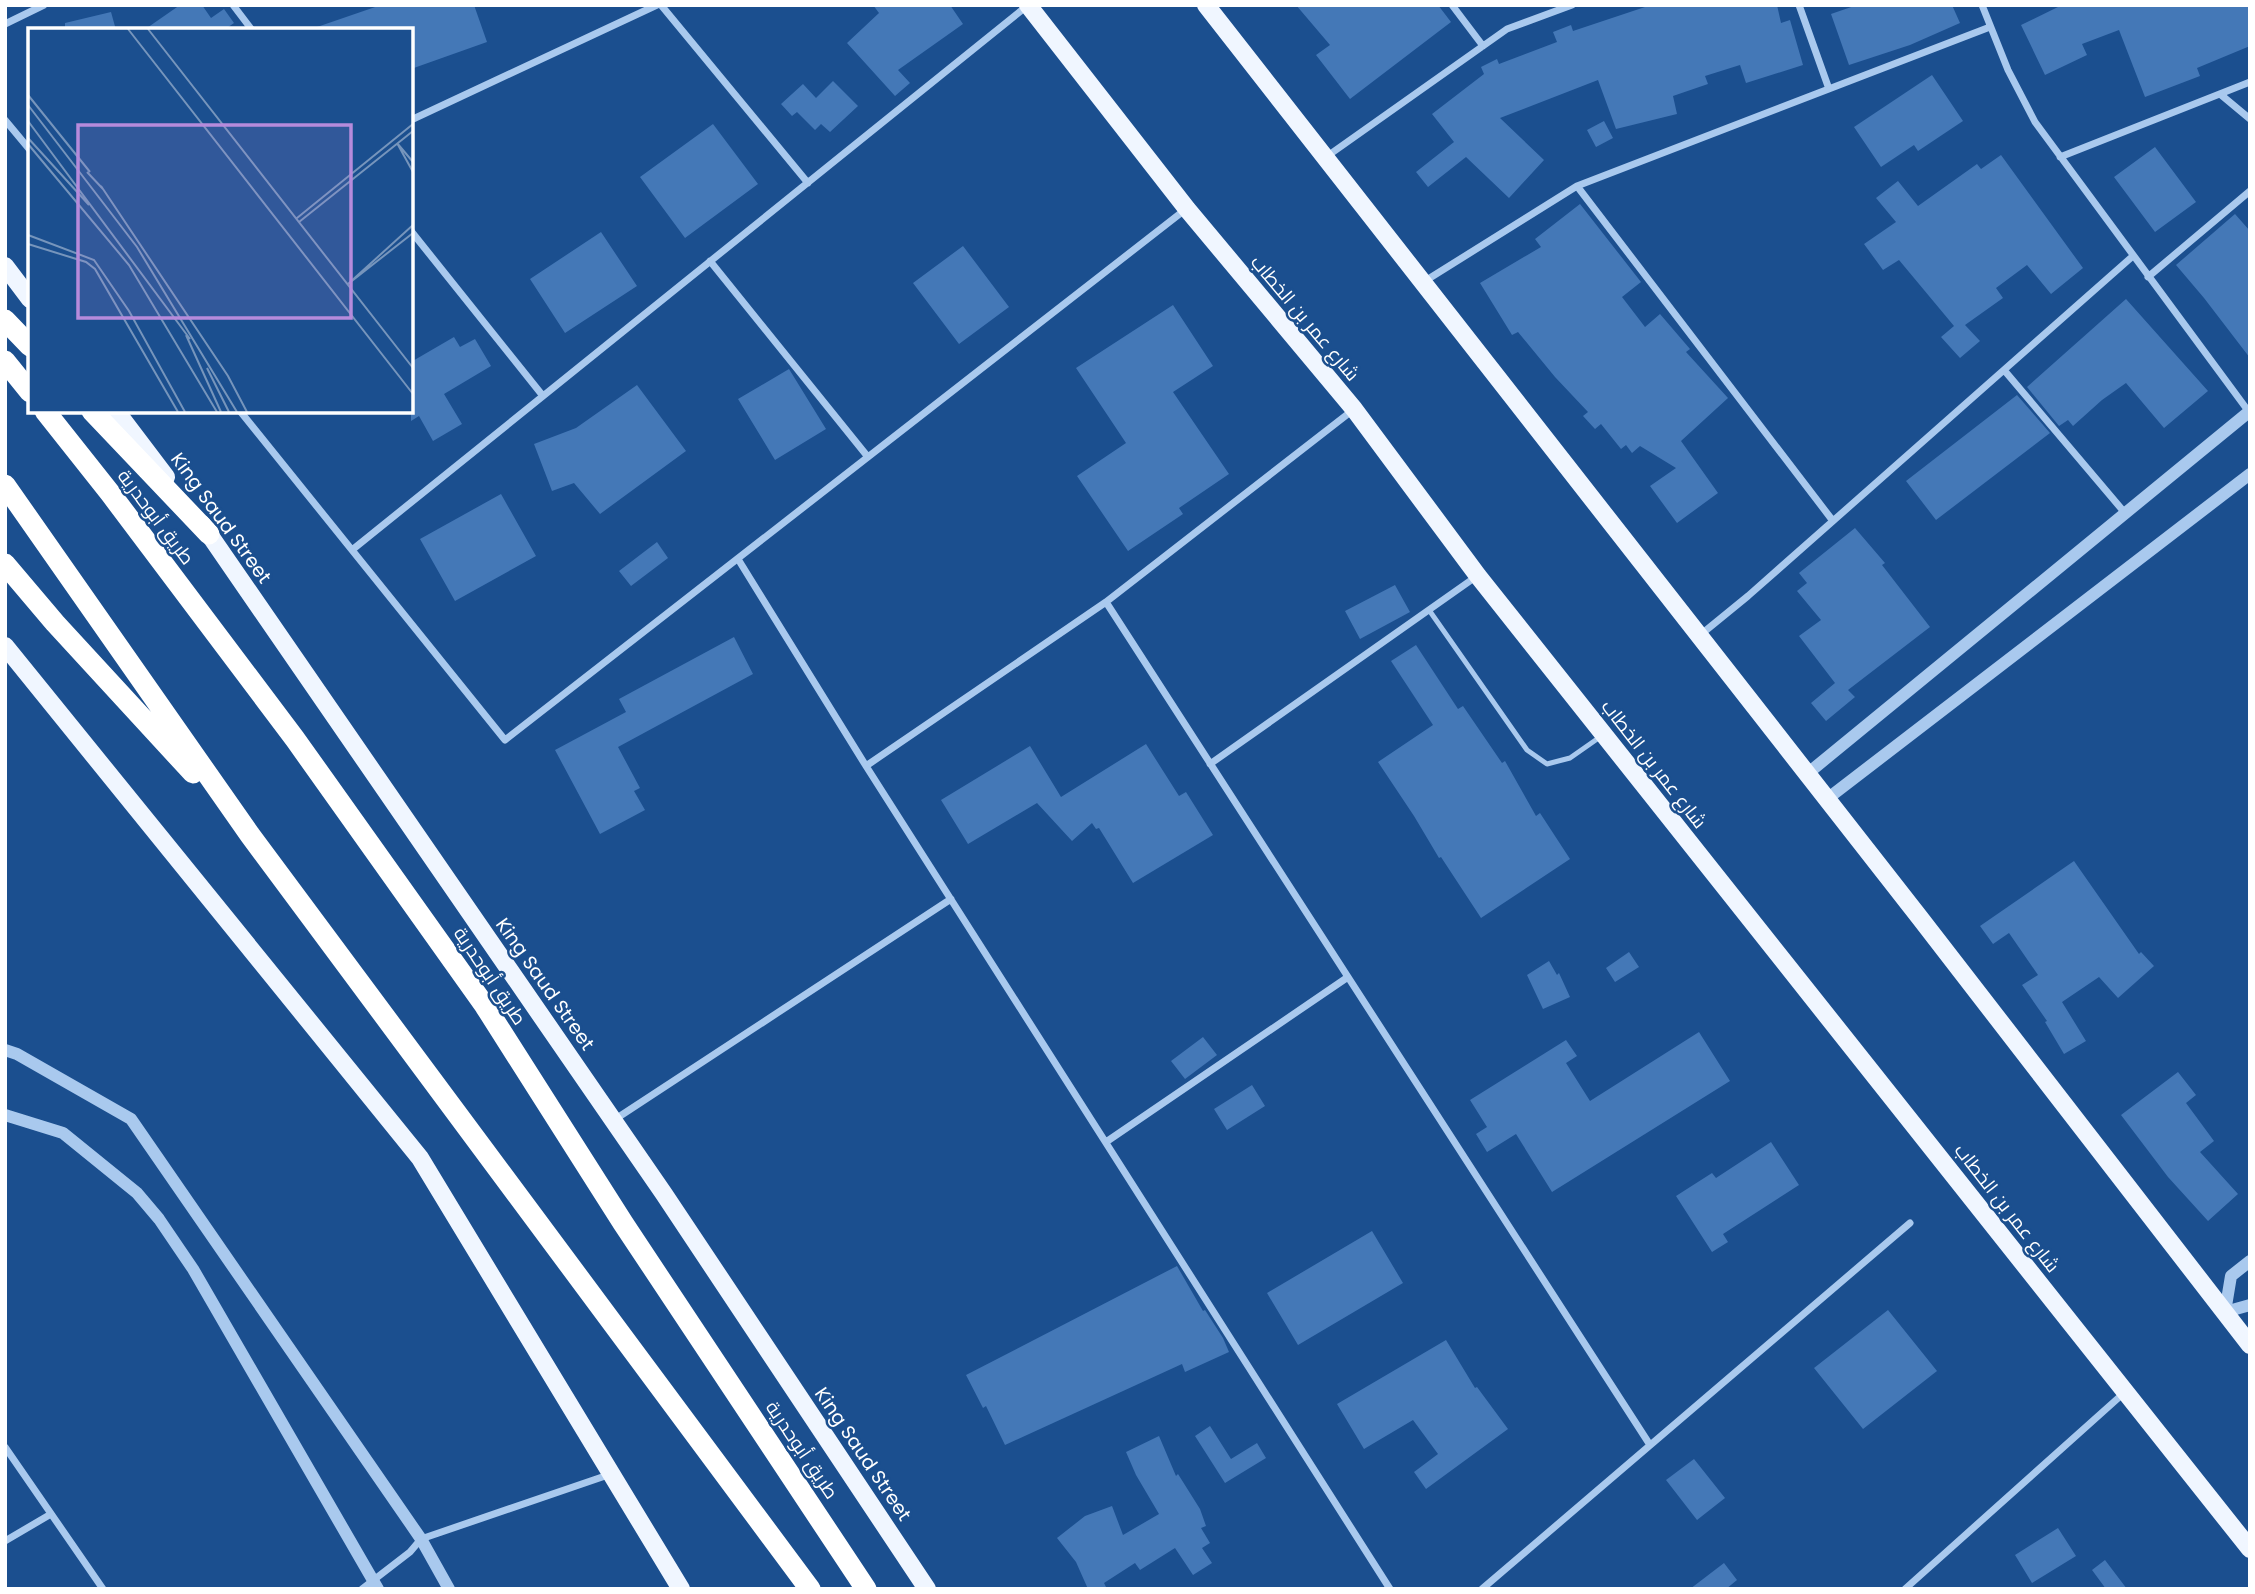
<svg xmlns="http://www.w3.org/2000/svg" width="2255" height="1594" font-family="Poppins,Cairo,sans-serif">
<style>
.building{fill:#4478b7}
.lines{fill:none;stroke-linecap:round;stroke-linejoin:round}
.service{stroke:#a9c9ee;stroke-width:5}
.minor{stroke:#a9c9ee;stroke-width:7}
.tertiary{stroke:#a9c9ee;stroke-width:12}
.primary{stroke:#f0f6ff;stroke-width:18}
.motorway{stroke:#fff;stroke-width:21}
.labels{text-anchor:middle;dominant-baseline:central;stroke-width:5;stroke-linejoin:round;paint-order:stroke}
.street-label{font-size:19px;fill:#fff;stroke:#1b4f8f}
.inset-road{fill:none;stroke:#7695bc;stroke-width:2}
.view{fill:#b68bdc;fill-opacity:0.15;stroke:#b68bdc;stroke-width:3.5}
.inset-edge{fill:none;stroke:#fff;stroke-width:3.5}
</style>
<rect width="100%" height="100%" fill="#1b4f8f"/>
<path class="building" d="M 180,5 L 202,5 L 211,18 L 224,9 L 234,23 L 224,30 L 144,30 Z
M 381,5 L 474,5 L 487,42 L 411,69 L 411,30 L 317,30 L 317,27 Z
M 873,5 L 950,5 L 963,24 L 898,70 L 910,83 L 895,96 L 847,43 L 879,13 Z
M 1296,5 L 1438,5 L 1451,22 L 1350,99 L 1316,55 L 1330,45 Z
M 1651,5 L 1777,5 L 1781,23 L 1790,20 L 1803,65 L 1746,83 L 1740,65 L 1705,76 L 1708,84 L 1673,96 L 1677,114 L 1616,129 L 1598,80 L 1500,118 L 1544,160 L 1509,198 L 1466,157 L 1428,187 L 1416,172 L 1454,142 L 1432,114 L 1484,74 L 1481,67 L 1497,59 L 1499,64 L 1557,42 L 1553,32 L 1571,25 L 1573,31 Z
M 1857,5 L 1952,5 L 1960,23 L 1910,45 L 1849,65 L 1831,14 Z
M 2062,5 L 2250,5 L 2250,46 L 2197,68 L 2200,76 L 2145,97 L 2119,30 L 2082,44 L 2087,55 L 2045,75 L 2021,25 Z
M 111,12 L 116,30 L 65,30 L 65,23 Z
M 1932,75 L 1963,121 L 1918,151 L 1914,145 L 1881,167 L 1854,127 Z
M 833,81 L 858,106 L 830,132 L 821,124 L 815,130 L 797,112 L 792,116 L 781,104 L 803,84 L 816,98 Z
M 1604,121 L 1613,138 L 1596,147 L 1587,130 Z
M 713,124 L 758,184 L 685,238 L 640,177 Z
M 2155,147 L 2196,202 L 2155,232 L 2114,177 Z
M 2001,155 L 2083,268 L 2051,294 L 2027,265 L 1996,288 L 2003,298 L 1965,325 L 1980,341 L 1960,358 L 1941,337 L 1954,326 L 1899,260 L 1883,270 L 1864,244 L 1896,222 L 1876,198 L 1898,181 L 1918,206 L 1977,164 L 1981,169 Z
M 1580,204 L 1641,282 L 1622,297 L 1645,327 L 1660,314 L 1690,349 L 1686,352 L 1728,398 L 1681,441 L 1718,493 L 1677,523 L 1650,486 L 1676,468 L 1640,446 L 1632,453 L 1626,445 L 1621,449 L 1601,424 L 1595,429 L 1583,416 L 1588,412 L 1555,377 L 1518,332 L 1512,335 L 1480,283 L 1541,247 L 1535,239 Z
M 2235,214 L 2250,231 L 2250,358 L 2204,298 L 2176,265 Z
M 601,232 L 637,286 L 565,333 L 530,279 Z
M 963,246 L 1009,307 L 959,344 L 913,283 Z
M 2126,299 L 2208,391 L 2164,428 L 2126,383 L 2102,400 L 2073,426 L 2068,420 L 2059,426 L 2027,387 Z
M 1173,305 L 1213,366 L 1173,392 L 1229,474 L 1179,508 L 1183,514 L 1128,551 L 1077,476 L 1126,443 L 1076,368 Z
M 454,337 L 460,347 L 475,339 L 491,366 L 444,394 L 462,424 L 433,441 L 419,416 L 411,421 L 411,362 Z
M 789,369 L 826,429 L 775,460 L 738,399 Z
M 637,385 L 686,451 L 600,514 L 574,483 L 552,491 L 534,444 L 576,428 Z
M 2017,395 L 2050,433 L 1936,520 L 1906,481 Z
M 501,494 L 536,556 L 455,601 L 420,539 Z
M 1855,528 L 1885,563 L 1882,565 L 1930,627 L 1848,690 L 1855,697 L 1826,721 L 1811,703 L 1835,683 L 1799,636 L 1821,620 L 1797,591 L 1807,583 L 1799,573 Z
M 657,542 L 668,558 L 631,586 L 619,571 Z
M 1395,585 L 1410,612 L 1360,639 L 1345,611 Z
M 734,637 L 753,674 L 618,747 L 640,788 L 634,791 L 645,810 L 600,834 L 555,750 L 626,712 L 619,699 Z
M 1416,645 L 1458,709 L 1463,706 L 1502,763 L 1505,761 L 1536,816 L 1540,813 L 1570,859 L 1481,918 L 1441,857 L 1439,858 L 1414,816 L 1378,762 L 1433,725 L 1391,661 Z
M 1146,744 L 1179,796 L 1186,792 L 1213,835 L 1133,883 L 1099,828 L 1096,829 L 1092,823 L 1072,841 L 1037,803 L 968,844 L 941,800 L 1030,746 L 1061,797 Z
M 2074,861 L 2139,954 L 2141,952 L 2154,966 L 2118,998 L 2099,977 L 2062,1002 L 2086,1041 L 2064,1054 L 2045,1022 L 2047,1021 L 2022,985 L 2038,975 L 2009,933 L 1993,944 L 1980,926 Z
M 1629,952 L 1639,967 L 1615,982 L 1606,968 Z
M 1549,961 L 1557,975 L 1559,973 L 1570,997 L 1543,1009 L 1527,975 Z
M 1699,1032 L 1730,1081 L 1552,1192 L 1516,1134 L 1487,1152 L 1476,1134 L 1487,1127 L 1470,1100 L 1566,1040 L 1577,1056 L 1566,1063 L 1590,1101 Z
M 1203,1037 L 1217,1055 L 1185,1079 L 1171,1061 Z
M 2178,1072 L 2196,1095 L 2186,1103 L 2214,1141 L 2200,1152 L 2238,1194 L 2208,1221 L 2168,1177 L 2121,1115 Z
M 1252,1085 L 1265,1106 L 1227,1130 L 1214,1109 Z
M 1771,1142 L 1799,1185 L 1723,1234 L 1728,1242 L 1712,1252 L 1676,1196 L 1712,1173 L 1716,1178 Z
M 1372,1231 L 1403,1283 L 1298,1345 L 1267,1293 Z
M 1177,1266 L 1203,1311 L 1205,1310 L 1223,1338 L 1229,1352 L 1185,1372 L 1182,1364 L 1005,1445 L 986,1406 L 983,1408 L 966,1375 Z
M 1888,1310 L 1937,1371 L 1863,1429 L 1814,1368 Z
M 1446,1340 L 1475,1388 L 1477,1387 L 1508,1429 L 1426,1489 L 1414,1472 L 1438,1454 L 1413,1420 L 1364,1449 L 1337,1404 Z
M 1210,1426 L 1231,1459 L 1257,1443 L 1266,1458 L 1225,1483 L 1195,1436 Z
M 1159,1436 L 1176,1476 L 1178,1474 L 1200,1509 L 1206,1526 L 1201,1528 L 1210,1543 L 1202,1548 L 1212,1563 L 1193,1575 L 1175,1548 L 1140,1570 L 1135,1563 L 1104,1583 L 1107,1589 L 1088,1589 L 1076,1562 L 1057,1538 L 1085,1516 L 1112,1506 L 1123,1535 L 1159,1514 L 1136,1475 L 1126,1452 Z
M 1694,1459 L 1725,1498 L 1697,1520 L 1666,1480 Z
M 2058,1528 L 2076,1556 L 2032,1583 L 2015,1555 Z
M 2105,1560 L 2127,1589 L 2106,1589 L 2092,1570 Z
M 1724,1563 L 1737,1580 L 1726,1589 L 1690,1589 Z"/>
<g class="lines">
<path class="service" d="M 1429,610 L 1527,750 L 1547,764 L 1570,758 L 1600,737"/>
<path class="minor" d="M 233,5 L 252,30
M 661,5 L 808,183
M 1452,5 L 1483,46
M 1799,5 L 1829,89
M 1982,5 L 2008,70 L 2035,122 L 2249,412
M 5,24 L 44,5
M 2220,94 L 2250,119
M 5,120 L 30,150
M 411,120 L 657,5
M 1326,157 L 1507,29 L 1572,5
M 2060,157 L 2250,82
M 1577,186 L 1833,521
M 411,231 L 543,396
M 710,261 L 868,457
M 2148,277 L 2250,191
M 1425,281 L 1577,186 L 1990,27
M 2004,370 L 2125,513
M 240,411 L 505,740 L 1186,209
M 352,550 L 1027,6
M 738,559 L 866,766 L 1390,1589
M 1106,602 L 1650,1445
M 1699,636 L 1748,596 L 2133,256
M 1210,764 L 1477,576
M 866,766 L 1106,602 L 1353,410
M 614,1120 L 951,899
M 1106,1142 L 1348,977
M 5,1447 L 103,1589
M 5,1541 L 51,1514
M 362,1589 L 410,1552 L 421,1539 L 611,1474
M 1482,1589 L 1910,1223
M 1905,1589 L 2125,1392"/>
<path class="tertiary" d="M 1807,774 L 2250,411
M 1827,799 L 2250,474
M 5,1050 L 17,1054 L 131,1119 L 421,1539 L 449,1589
M 5,1115 L 63,1133 L 137,1193 L 159,1219 L 193,1269 L 378,1589
M 2250,1261 L 2231,1276 L 2225,1312 L 2250,1305"/>
<path class="primary" d="M 1028,5 L 1187,209 L 1354,409 L 1478,576 L 2250,1549
M 1206,5 L 1920,918 L 2250,1345
M 5,266 L 30,299
M 116,411 L 166,477
M 202,524 L 664,1194 L 927,1589
M 5,646 L 420,1158 L 681,1589"/>
<path class="motorway" d="M 5,320 L 30,346
M 5,361 L 30,392
M 45,411 L 110,493 L 295,739 L 485,1006 L 623,1223 L 866,1589
M 92,411 L 209,534
M 5,485 L 250,835 L 810,1589
M 5,564 L 55,623 L 193,773"/>
</g>
<g class="labels">
<g class="street-label">
<text transform="translate(1305 318) rotate(50)">شارع عمر بن الخطاب</text>
<text transform="translate(156 517) rotate(53)">طريق أبوحدرية</text>
<text transform="translate(221 518) rotate(54)">King Saud Street</text>
<text transform="translate(1654 764) rotate(52)">شارع عمر بن الخطاب</text>
<text transform="translate(490 976) rotate(56)">طريق أبوحدرية</text>
<text transform="translate(545 984) rotate(55)">King Saud Street</text>
<text transform="translate(2007 1208) rotate(52)">شارع عمر بن الخطاب</text>
<text transform="translate(802 1450) rotate(56)">طريق أبوحدرية</text>
<text transform="translate(863 1454) rotate(56)">King Saud Street</text>
</g>
</g>
<g transform="translate(28 28)">
<rect width="385" height="385" fill="#1b4f8f"/>
<path class="inset-road" d="M 100,1 L 385,366M 120,1 L 385,340M 0,67 L 62,144M 0,77 L 109,219 L 209,384M 0,93 L 162,311M 0,110 L 61,177M 369,115 L 385,144M 369,115 L 385,134M 0,116 L 101,237 L 189,384M 59,144 L 75,161M 73,158 L 200,348 L 219,384M 269,190 L 385,96M 271,194 L 385,103M 0,207 L 66,232 L 101,283 L 157,384M 0,216 L 58,234 L 67,241 L 150,384M 320,256 L 385,197M 320,256 L 385,205M 158,307 L 193,384M 179,340 L 201,384"/>
<path class="view" d="M 50,97 L 323,97 L 323,290 L 50,290 Z"/>
<rect width="385" height="385" class="inset-edge"/>
</g>
<rect width="2255" height="1594" fill="none" stroke="#ffffff" stroke-width="14"/>
</svg>
